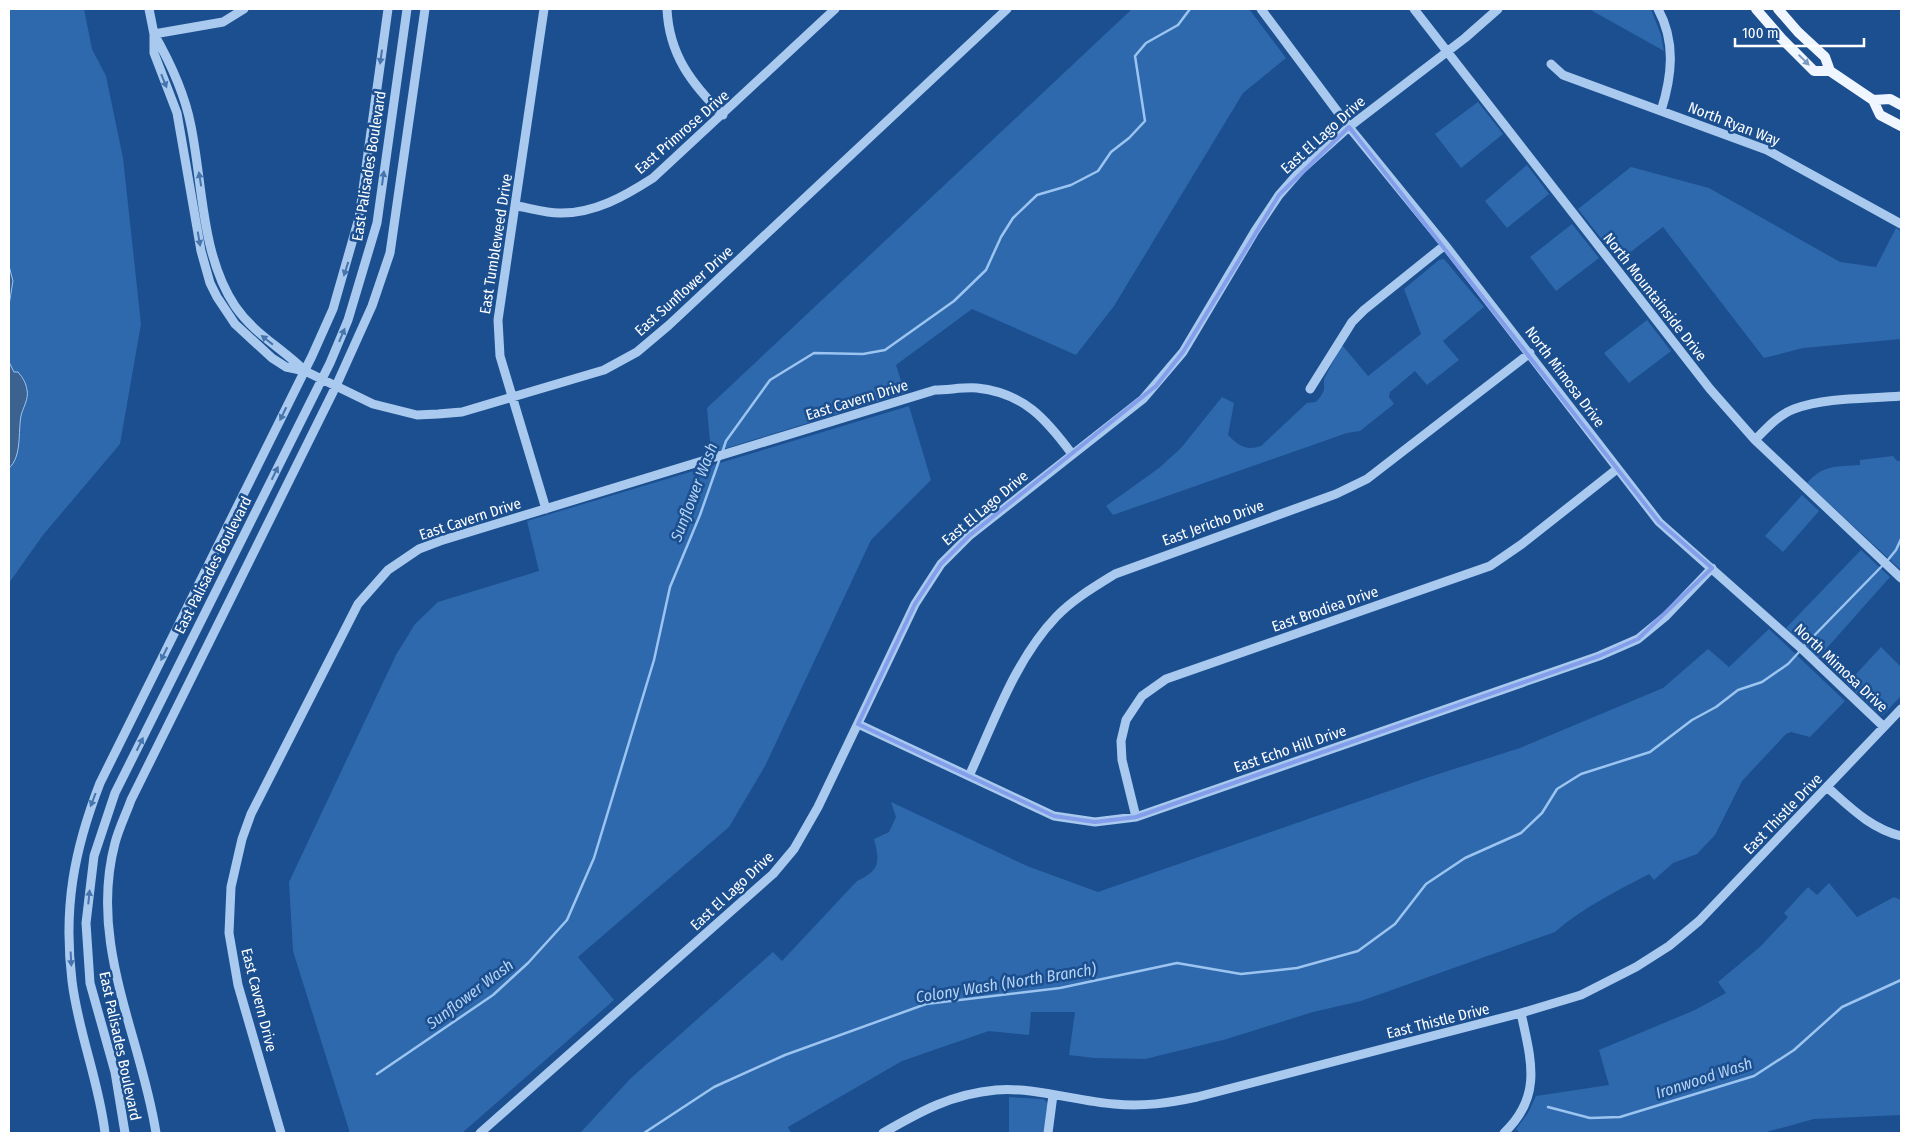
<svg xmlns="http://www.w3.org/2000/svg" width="1910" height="1142" font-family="'Fira Sans Condensed',sans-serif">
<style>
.green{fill:#2e69ad}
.water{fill:#3c6290;stroke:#9cc4f0}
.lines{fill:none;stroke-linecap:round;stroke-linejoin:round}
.stream{stroke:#9cc4f0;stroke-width:2.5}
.minor{stroke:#a9c9ee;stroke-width:9}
.major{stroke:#f0f6ff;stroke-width:10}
.oneway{fill:#4674ac}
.oneway2{fill:#7b9ac1}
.marked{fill:none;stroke:#839eea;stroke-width:4;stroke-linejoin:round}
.labels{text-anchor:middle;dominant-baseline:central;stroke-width:5;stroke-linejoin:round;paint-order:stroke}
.street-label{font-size:15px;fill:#fff;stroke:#1b4f8f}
.water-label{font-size:16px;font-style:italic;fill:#b5d3f5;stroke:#1b4f8f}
</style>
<rect width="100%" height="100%" fill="#1b4f8f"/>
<path class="green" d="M 9,9 L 84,9 L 92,49 L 106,76 L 123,158 L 141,324 L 120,444 L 43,535 L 9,583 Z
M 1132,9 L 1249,9 L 1286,58 L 1243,93 L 1114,306 L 1076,355 L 972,309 L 896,365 L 905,393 L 711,453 L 707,408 Z
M 1589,9 L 1651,9 L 1661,35 L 1664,51 Z
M 1478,102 L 1503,134 L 1461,168 L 1435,134 Z
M 1527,165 L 1549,194 L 1507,228 L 1485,201 Z
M 1631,167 L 1709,188 L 1840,262 L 1876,267 L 1896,228 L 1901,231 L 1901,339 L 1803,348 L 1764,358 L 1663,227 L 1619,261 L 1578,209 Z
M 1572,224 L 1599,258 L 1556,291 L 1530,257 Z
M 1444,259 L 1484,307 L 1443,341 L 1459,360 L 1427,385 L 1415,371 L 1390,392 L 1389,397 L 1394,404 L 1360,431 L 1347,433 L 1113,515 L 1106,506 L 1159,468 L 1181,448 L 1222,397 L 1234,403 L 1228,435 C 1239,446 1246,451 1261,446 L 1307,403 L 1316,402 L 1321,396 L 1324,390 L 1324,379 L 1342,345 L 1368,376 L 1421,334 L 1404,289 L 1439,260 Z
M 1647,320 L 1671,351 L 1629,383 L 1604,353 Z
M 909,406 L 931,480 L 871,540 L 765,766 L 729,827 L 578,957 L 614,1000 L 462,1133 L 350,1133 L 293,951 L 289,882 L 396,655 L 415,624 L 438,602 L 539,571 L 527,521 Z
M 1893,456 L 1897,461 L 1901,461 L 1901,570 L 1807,483 C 1824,464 1836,467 1860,465 L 1860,460 Z
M 1802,495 L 1819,511 L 1783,552 L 1765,536 Z
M 1861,550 L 1890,577 L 1818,658 L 1786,628 Z
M 1769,629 L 1845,701 L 1810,737 L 1791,732 L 1786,734 L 1742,781 L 1715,835 L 1697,854 L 1673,863 L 1654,880 L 1649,874 C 1617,891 1582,908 1555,932 L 1361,1001 L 1313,1012 L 1227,1039 L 1145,1059 L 1094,1058 L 1069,1055 L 1075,1012 L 1031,1012 L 1029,1035 L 989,1031 L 902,1061 L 788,1127 L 791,1133 L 580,1133 L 631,1078 L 773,952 L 782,961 L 857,881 C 880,870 880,862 874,839 L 889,832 L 896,817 L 891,802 L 1027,866 L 1098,892 L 1429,777 L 1520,748 L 1663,688 L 1708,649 L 1729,667 Z
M 1881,647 L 1901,667 L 1901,696 L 1883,715 L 1878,713 L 1847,684 Z
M 1829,883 L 1857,917 L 1894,897 L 1901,900 L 1901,1115 L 1814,1119 L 1763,1133 L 1520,1133 L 1516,1129 L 1528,1113 L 1536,1096 L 1609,1085 L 1599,1050 L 1695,1010 L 1726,993 L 1718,982 L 1761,946 L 1788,917 L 1784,913 L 1808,887 L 1817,895 Z
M 1009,1097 L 1043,1099 L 1048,1103 L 1046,1133 L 1009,1133 Z"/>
<path class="water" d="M 9,266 L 13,281 L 9,305 Z
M 9,362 L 14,372 L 18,372 C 23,378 26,383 27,390 C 29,399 23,407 21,416 C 18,431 22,457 9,468 Z"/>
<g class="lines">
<path class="stream" d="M 722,453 L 726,441 L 770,380 L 814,353 L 863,354 L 885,350 L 954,301 L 986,270 L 1001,237 L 1013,218 L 1037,195 L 1071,185 L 1098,171 L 1111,152 L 1129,138 L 1145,121 L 1135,56 L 1146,43 L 1178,25 L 1190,9
M 1887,561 L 1896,550 L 1901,539
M 1803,647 L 1883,565
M 377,1074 L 493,995 L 528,963 L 567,920 L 594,858 L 654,660 L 670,587 L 700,515 L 720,458
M 1548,1107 L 1590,1118 L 1620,1117 L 1754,1076 L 1794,1050 L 1842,1007 L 1901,980
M 644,1133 L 714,1087 L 785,1055 L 926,1004 L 1060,988 L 1177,963 L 1241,974 L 1297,968 L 1358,951 L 1395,924 L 1426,884 L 1465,858 L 1521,833 L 1542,813 L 1557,789 L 1581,774 L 1650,752 L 1692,720 L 1716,707 L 1738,690 L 1762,682 L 1788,664 L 1800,651"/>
<path class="minor" d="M 149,9 L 154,34 L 154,53 L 177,113 L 201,251 L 210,283 L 217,297 L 235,324 L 272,358 L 286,367 L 305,371 L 373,404 L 417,415 L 438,414 L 462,412 L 604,370 L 637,352 L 669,325 L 1007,9
M 544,9 L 498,320 L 500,356 L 546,509
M 667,9 C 669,55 692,84 723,115
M 1261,9 L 1349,127 L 1445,245 L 1659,522 L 1802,649 L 1884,727
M 1414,9 L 1710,389 L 1755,440 L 1901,578
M 1658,9 C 1676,42 1672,76 1661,111
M 154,34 C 170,62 185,95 191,126 C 203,185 201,255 235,306 C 254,334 282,348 305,371
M 154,34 L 223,22 L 244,9
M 1551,64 L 1563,75 L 1767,150 L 1901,224
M 517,206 C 530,208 545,213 559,213 C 594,214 625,196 653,178 L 835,9
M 1310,389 L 1352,322 L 1364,310 L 1445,245
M 1755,440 C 1766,429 1778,415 1794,409 C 1827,397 1867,399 1901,396
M 858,724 L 1054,816 L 1095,822 L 1136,817 L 1599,656 L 1638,639 L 1666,616 L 1712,568
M 969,776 C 994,722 1015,660 1056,617 C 1072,600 1094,587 1115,574 L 1336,494 L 1367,479 L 1530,353
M 1827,787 C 1851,808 1870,828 1901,836
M 1136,817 L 1122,760 L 1121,741 L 1126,720 L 1142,696 L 1166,679 L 1490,566 L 1522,544 L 1617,469
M 105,1133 C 99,1081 78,1032 72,981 C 63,908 74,850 100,783 L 312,356 L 333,309 L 359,218 L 388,9
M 125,1133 L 115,1072 L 90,983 L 86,923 L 94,856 L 115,793 L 330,363 L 348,320 L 377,223 L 407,9
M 156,1133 C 141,1036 88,944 115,843 C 119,828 126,814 131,800 L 336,386 L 372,306 L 390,253 L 425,9
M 281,1133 L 238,985 L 229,933 L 231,887 L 242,839 L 251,814 L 358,604 L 388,570 L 419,549 L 440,541 L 935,390 C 948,390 964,387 977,388 C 1024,393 1046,419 1072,454
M 480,1133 L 773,874 L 794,849 L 818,807 L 915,604 L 941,564 L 969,536 L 1143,399 L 1183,352 L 1255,231 L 1279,195 L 1301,170 L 1349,127 L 1465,38 L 1498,9
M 883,1133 C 921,1111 952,1094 996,1090 C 1036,1087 1075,1101 1114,1104 C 1143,1107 1169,1103 1197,1097 L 1521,1013 L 1581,995 L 1636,967 L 1669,946 L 1699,921 L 1901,709
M 1048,1133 L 1053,1095
M 1504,1133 C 1543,1096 1531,1060 1521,1013"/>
<path class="major" d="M 1756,9 L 1782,39 L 1814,71 L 1830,71 L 1873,100 L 1880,115 L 1901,126
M 1778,9 L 1798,32 L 1825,57 L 1830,71
M 1873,100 L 1890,99 L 1901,105"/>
</g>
<defs><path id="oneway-solid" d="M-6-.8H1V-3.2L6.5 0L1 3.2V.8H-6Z" transform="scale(1.25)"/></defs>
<g class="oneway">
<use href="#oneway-solid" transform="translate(381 57) rotate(98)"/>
<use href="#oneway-solid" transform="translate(164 81) rotate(68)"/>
<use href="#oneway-solid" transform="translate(383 178) rotate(-82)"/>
<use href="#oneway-solid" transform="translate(200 179) rotate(-99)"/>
<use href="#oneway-solid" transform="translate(199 239) rotate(80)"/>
<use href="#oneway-solid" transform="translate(346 269) rotate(108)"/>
<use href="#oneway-solid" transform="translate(342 335) rotate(-67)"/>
<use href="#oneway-solid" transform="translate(267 340) rotate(-142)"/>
<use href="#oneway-solid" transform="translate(283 414) rotate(116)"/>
<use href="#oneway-solid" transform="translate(275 473) rotate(-64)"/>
<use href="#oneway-solid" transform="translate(164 654) rotate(116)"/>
<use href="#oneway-solid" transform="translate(140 744) rotate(-64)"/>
<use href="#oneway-solid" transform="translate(93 800) rotate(111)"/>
<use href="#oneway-solid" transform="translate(89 897) rotate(-84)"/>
<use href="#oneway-solid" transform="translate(71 959) rotate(87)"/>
</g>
<use class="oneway2" href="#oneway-solid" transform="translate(1804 60) rotate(44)"/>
<path class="marked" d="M 1349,127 L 1659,522 L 1712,568 L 1638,639 L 1599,656 L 1136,817 L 1095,822 L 1054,816 L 858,724 L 915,604 L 941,564 L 969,536 L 1156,386 L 1183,352 L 1279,195 Z"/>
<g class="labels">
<g class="street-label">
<text transform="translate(1734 124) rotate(21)">North Ryan Way</text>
<text transform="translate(682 132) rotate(-41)">East Primrose Drive</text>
<text transform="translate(1323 135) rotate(-42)">East El Lago Drive</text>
<text transform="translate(369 166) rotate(-81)">East Palisades Boulevard</text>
<text transform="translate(496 244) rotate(-81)">East Tumbleweed Drive</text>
<text transform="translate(684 291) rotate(-42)">East Sunflower Drive</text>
<text transform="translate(1655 297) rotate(52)">North Mountainside Drive</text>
<text transform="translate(1565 377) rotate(53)">North Mimosa Drive</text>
<text transform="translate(857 400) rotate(-17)">East Cavern Drive</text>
<text transform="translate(985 508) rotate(-40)">East El Lago Drive</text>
<text transform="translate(470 519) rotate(-18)">East Cavern Drive</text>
<text transform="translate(1213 523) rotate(-20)">East Jericho Drive</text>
<text transform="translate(213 565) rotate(-63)">East Palisades Boulevard</text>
<text transform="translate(1325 609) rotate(-19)">East Brodiea Drive</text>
<text transform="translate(1841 668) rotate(43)">North Mimosa Drive</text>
<text transform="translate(1290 749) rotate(-19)">East Echo Hill Drive</text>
<text transform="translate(1783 814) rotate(-46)">East Thistle Drive</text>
<text transform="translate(732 891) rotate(-43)">East El Lago Drive</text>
<text transform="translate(259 1000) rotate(76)">East Cavern Drive</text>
<text transform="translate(1438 1021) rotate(-14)">East Thistle Drive</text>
<text transform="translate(120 1046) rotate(78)">East Palisades Boulevard</text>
</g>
<g class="water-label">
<text transform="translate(694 492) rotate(-69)">Sunflower Wash</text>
<text transform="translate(1006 983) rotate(-9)">Colony Wash (North Branch)</text>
<text transform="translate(470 994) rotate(-37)">Sunflower Wash</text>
<text transform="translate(1704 1078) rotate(-18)">Ironwood Wash</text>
</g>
</g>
<rect width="1910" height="1142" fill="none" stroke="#ffffff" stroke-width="20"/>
<path d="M1735 38v8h129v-8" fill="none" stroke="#ffffff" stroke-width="2.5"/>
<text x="1742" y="38" font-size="15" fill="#ffffff" stroke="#1b4f8f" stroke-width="4" paint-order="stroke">100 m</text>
</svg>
